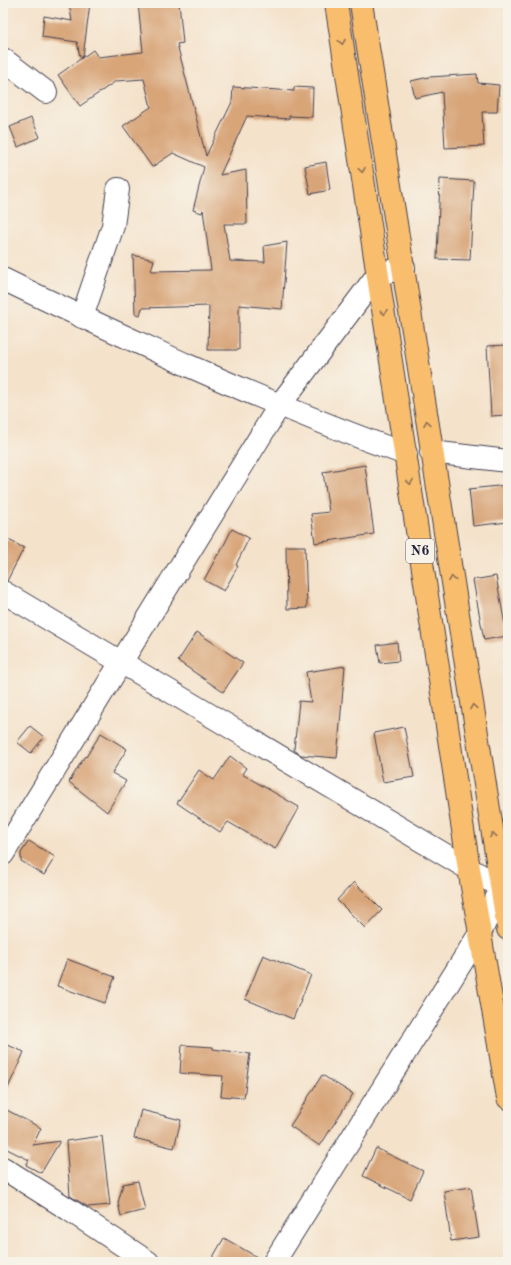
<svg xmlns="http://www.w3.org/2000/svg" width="511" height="1265" font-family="'Old Standard TT',serif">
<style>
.building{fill:#d8a579}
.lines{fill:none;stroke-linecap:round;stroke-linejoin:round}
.street-casing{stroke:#423f50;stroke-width:24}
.highway-casing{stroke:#423f50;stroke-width:24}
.street{stroke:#fff;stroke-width:22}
.highway{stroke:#f9be6d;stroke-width:22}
.oneway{stroke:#8e7054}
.labels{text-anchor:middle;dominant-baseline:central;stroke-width:4;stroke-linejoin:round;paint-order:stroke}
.shield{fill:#f7f3e8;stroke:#62616f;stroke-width:1}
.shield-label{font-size:14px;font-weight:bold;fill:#22223b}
</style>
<rect width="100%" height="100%" fill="#f7f3e8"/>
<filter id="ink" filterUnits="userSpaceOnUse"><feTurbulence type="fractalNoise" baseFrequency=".025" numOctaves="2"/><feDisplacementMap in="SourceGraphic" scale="8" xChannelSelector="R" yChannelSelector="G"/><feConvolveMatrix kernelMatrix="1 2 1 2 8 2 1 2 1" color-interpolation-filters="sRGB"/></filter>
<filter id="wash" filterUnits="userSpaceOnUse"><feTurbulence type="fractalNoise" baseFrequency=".012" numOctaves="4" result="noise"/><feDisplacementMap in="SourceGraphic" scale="16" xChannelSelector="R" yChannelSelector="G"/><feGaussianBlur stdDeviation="0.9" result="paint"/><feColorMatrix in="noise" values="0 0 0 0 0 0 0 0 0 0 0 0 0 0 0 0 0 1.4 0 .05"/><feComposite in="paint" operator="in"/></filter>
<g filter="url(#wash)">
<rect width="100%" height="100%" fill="#f4e2ca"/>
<g id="blocks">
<path class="building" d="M 69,3 L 90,3 L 83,57 L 80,57 L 77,42 L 42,37 L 44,16 L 72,21 Z
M 138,3 L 179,3 L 183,43 L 177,44 L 206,156 L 232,102 L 233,87 L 294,91 L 294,87 L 313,88 L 312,117 L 289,116 L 289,119 L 247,116 L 220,175 L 246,170 L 247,224 L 224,224 L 230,261 L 265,262 L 264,246 L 287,242 L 282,309 L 239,305 L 239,350 L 208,350 L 209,306 L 142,308 L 140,315 L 135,314 L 133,255 L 154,260 L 151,271 L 211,270 L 203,210 L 202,213 L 193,210 L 204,167 L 173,153 L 152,167 L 123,126 L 151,107 L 144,79 L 116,81 L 80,106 L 58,75 L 93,50 L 98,57 L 143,52 Z
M 477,74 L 478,83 L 499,85 L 497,112 L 482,112 L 484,146 L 445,148 L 442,92 L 415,98 L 411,81 L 429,77 Z
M 31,118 L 40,137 L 18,147 L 10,127 Z
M 326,162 L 330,190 L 310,194 L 305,166 Z
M 440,179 L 474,181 L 470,260 L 437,259 Z
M 508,345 L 508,415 L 491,416 L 487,346 Z
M 365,465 L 374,534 L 315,543 L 311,514 L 329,512 L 323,472 Z
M 508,485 L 508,522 L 473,526 L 469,489 Z
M 232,529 L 249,538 L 236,565 L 238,566 L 224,591 L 204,580 L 218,554 L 219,555 Z
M 3,537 L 24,548 L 7,581 L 3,580 Z
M 286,546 L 305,546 L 307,608 L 287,609 Z
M 496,576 L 507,636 L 484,640 L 473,580 Z
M 197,632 L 243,663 L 223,692 L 178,661 Z
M 397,642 L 399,661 L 380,663 L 377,645 Z
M 345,666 L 337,758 L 301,755 L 294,750 L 299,701 L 311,702 L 306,672 Z
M 30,726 L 44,737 L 31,753 L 17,742 Z
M 404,727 L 414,777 L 383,782 L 374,733 Z
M 101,733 L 127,749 L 112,773 L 126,781 L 107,812 L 69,782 L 85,756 L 86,757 Z
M 230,756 L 246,768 L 242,774 L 299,807 L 275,849 L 228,822 L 220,832 L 177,803 L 199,770 L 214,780 Z
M 29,841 L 55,857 L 44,875 L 21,861 L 21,853 Z
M 354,882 L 382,910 L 365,928 L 337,900 Z
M 263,955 L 311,975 L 293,1019 L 245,999 Z
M 67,959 L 115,977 L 105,1003 L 57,986 Z
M 3,1043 L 24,1052 L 3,1099 Z
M 182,1045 L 213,1047 L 213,1049 L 250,1054 L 244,1098 L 221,1096 L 223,1076 L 180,1073 Z
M 322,1075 L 353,1094 L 320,1146 L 290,1126 Z
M 3,1108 L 41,1128 L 33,1145 L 60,1141 L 41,1173 L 26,1165 L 29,1160 L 3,1147 Z
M 141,1110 L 181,1120 L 174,1148 L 134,1138 Z
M 102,1136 L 110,1205 L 88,1207 L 70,1196 L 66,1141 Z
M 376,1148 L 423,1171 L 410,1199 L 363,1176 Z
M 138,1181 L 145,1210 L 121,1216 L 118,1203 L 123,1184 Z
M 471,1187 L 479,1237 L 451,1241 L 444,1191 Z
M 224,1238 L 262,1260 L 262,1262 L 210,1262 Z"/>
</g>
</g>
<g filter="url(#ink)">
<use href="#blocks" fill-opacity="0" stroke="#423f50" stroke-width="1"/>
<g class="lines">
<defs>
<path id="street" d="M 3,59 L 46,92
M 3,279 C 64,309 126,337 187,365 C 259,397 331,428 406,454
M 82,317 L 113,226 L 118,189
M 431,452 L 508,461
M 3,592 L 469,869 L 502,887
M 3,854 L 279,406 L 378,274 L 404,268
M 3,1168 L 68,1209 L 148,1262
M 274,1262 L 480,933 L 506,878"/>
<path id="highway" d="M 336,3 L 469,869 L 508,1098
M 361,3 L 508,929"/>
</defs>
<use href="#street" class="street-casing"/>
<use href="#highway" class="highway-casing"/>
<use href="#street" class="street"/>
<use href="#highway" class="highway"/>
</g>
<defs><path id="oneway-chevron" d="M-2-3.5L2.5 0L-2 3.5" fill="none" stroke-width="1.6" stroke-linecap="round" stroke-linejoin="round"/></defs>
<g class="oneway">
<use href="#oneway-chevron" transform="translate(342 42) rotate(81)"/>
<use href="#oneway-chevron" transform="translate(362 170) rotate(81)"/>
<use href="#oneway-chevron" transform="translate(384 312) rotate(81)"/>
<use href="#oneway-chevron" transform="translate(427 423) rotate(-99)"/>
<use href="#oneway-chevron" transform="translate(410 482) rotate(81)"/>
<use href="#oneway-chevron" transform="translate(452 579) rotate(-99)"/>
<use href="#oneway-chevron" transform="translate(473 707) rotate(-99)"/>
<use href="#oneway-chevron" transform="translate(493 835) rotate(-99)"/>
</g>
</g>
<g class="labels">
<rect class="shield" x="406" y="539" width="28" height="24" rx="3"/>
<g class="shield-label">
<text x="420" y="551">N6</text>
</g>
</g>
<rect width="511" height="1265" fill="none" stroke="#f7f3e8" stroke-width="16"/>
</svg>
